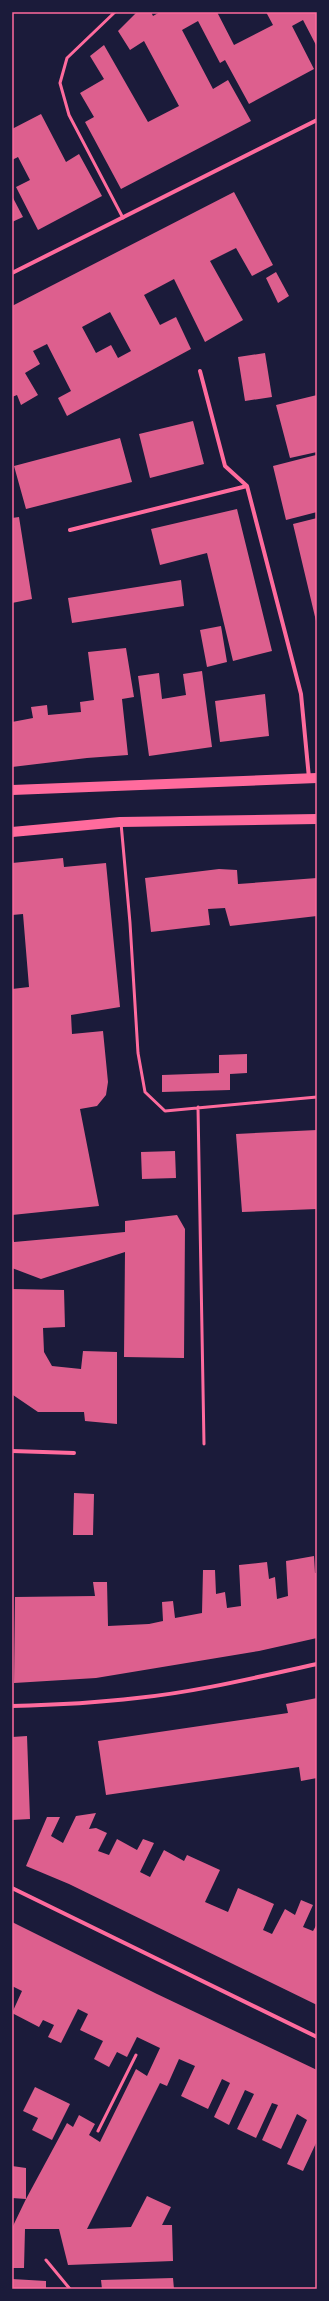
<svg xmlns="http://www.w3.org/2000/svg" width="329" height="2301" font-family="Quicksand,sans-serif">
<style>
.building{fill:#dd5f8e;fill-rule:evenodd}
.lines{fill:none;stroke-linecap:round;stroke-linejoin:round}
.service{stroke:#ff6b9d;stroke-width:3}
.minor{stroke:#ff6b9d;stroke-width:4}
.primary{stroke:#ff6b9d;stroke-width:10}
.neatline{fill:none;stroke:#ff6b9d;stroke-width:1.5}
</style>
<rect width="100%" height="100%" fill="#1b1b3a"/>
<path class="building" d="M 137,12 L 151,12 L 153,16 L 160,12 L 217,12 L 234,45 L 273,25 L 266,12 L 317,12 L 317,47 L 303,20 L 292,26 L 314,69 L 249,104 L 225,60 L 220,63 L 198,21 L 182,30 L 213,89 L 228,80 L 251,121 L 121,189 L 85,122 L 94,117 L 80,93 L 104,79 L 90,56 L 104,45 L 148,122 L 179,106 L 144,41 L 130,50 L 118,31 Z
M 41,114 L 66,162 L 79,154 L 102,196 L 38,230 L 16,187 L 30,180 L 18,157 L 12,160 L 12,129 Z
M 234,192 L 273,265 L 252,276 L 236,248 L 210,261 L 243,320 L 205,342 L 174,279 L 144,295 L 160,325 L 176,317 L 191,349 L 67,416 L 58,398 L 71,391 L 47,344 L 33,351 L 40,364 L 25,373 L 38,395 L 21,405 L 17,395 L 12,397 L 12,306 ZM 110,312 L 131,351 L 118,358 L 111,345 L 96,353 L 82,327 Z
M 12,196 L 23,217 L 12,222 Z
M 276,272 L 289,296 L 278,303 L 266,278 Z
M 265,353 L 272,397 L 245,401 L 238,357 Z
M 317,395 L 317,452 L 290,458 L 276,405 Z
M 193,421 L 204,464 L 150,478 L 139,434 Z
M 120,438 L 132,482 L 26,509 L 14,466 Z
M 316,455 L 317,512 L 286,520 L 273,466 Z
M 237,509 L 272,651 L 233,661 L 207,553 L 160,565 L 151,529 Z
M 19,517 L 32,599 L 12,603 L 12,518 Z
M 317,518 L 317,621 L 316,621 L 293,524 Z
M 181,580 L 184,606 L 72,623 L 68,598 Z
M 221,626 L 227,662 L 207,667 L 200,630 Z
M 126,648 L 134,697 L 122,699 L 128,755 L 87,758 L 12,767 L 12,722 L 33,718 L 31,707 L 47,705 L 48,715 L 81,712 L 80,702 L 94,700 L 88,652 Z
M 202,671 L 212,747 L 149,756 L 138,676 L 159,673 L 162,699 L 186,695 L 183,674 Z
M 265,694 L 269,736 L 220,742 L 215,701 Z
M 63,858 L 64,867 L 106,863 L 120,1007 L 71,1015 L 72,1034 L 103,1031 L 108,1082 L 106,1095 L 97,1106 L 80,1109 L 99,1206 L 12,1215 L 12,989 L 29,987 L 23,914 L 12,915 L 12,863 Z
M 219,869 L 237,870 L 238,884 L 317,878 L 317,916 L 230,926 L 225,908 L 208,909 L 210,925 L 151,932 L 145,878 Z
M 247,1054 L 247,1073 L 230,1074 L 230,1090 L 162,1092 L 162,1075 L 219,1073 L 219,1055 Z
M 317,1130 L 317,1209 L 242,1212 L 236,1134 Z
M 175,1151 L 176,1178 L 142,1179 L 141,1152 Z
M 177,1215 L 185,1229 L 184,1358 L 124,1357 L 125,1252 L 41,1279 L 12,1268 L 12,1236 L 14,1242 L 125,1232 L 125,1221 Z
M 12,1289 L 64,1290 L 65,1327 L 43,1328 L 44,1352 L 52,1366 L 81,1369 L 83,1351 L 117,1352 L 117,1424 L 85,1421 L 84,1412 L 38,1412 L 13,1395 Z
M 74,1493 L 94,1494 L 93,1535 L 73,1535 Z
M 314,1556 L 315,1573 L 317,1573 L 317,1638 L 259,1651 L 96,1678 L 14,1683 L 15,1597 L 95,1596 L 93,1582 L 107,1582 L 108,1626 L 149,1624 L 163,1621 L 162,1602 L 173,1601 L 175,1618 L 202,1613 L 203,1570 L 215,1570 L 216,1594 L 225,1592 L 227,1608 L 241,1606 L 239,1565 L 267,1562 L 269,1579 L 275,1577 L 277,1599 L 288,1596 L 286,1561 Z
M 317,1698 L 317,1778 L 301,1781 L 299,1767 L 106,1795 L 98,1741 L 288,1713 L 286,1704 Z
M 27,1736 L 30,1819 L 12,1820 L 12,1737 Z
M 96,1813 L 89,1829 L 96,1828 L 107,1833 L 98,1851 L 109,1855 L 117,1839 L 137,1850 L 143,1839 L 154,1843 L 140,1872 L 150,1877 L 164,1850 L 184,1861 L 187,1855 L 220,1870 L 205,1902 L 228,1912 L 238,1888 L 274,1904 L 263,1930 L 272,1934 L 285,1909 L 295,1915 L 301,1900 L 313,1905 L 303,1927 L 313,1931 L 317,1924 L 317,2005 L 69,1884 L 26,1866 L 47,1817 L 60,1817 L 51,1836 L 63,1843 L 76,1816 Z
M 12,1922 L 157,1994 L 317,2070 L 317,2141 L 303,2171 L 287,2164 L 307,2120 L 297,2114 L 281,2149 L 262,2140 L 278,2105 L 272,2103 L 256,2138 L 237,2129 L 254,2094 L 245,2090 L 229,2125 L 214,2117 L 230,2083 L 222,2079 L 208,2109 L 181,2096 L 195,2066 L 179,2059 L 167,2086 L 160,2083 L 87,2229 L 131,2227 L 147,2196 L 171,2207 L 162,2225 L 172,2225 L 173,2261 L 68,2265 L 59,2229 L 25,2229 L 24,2268 L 12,2268 L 12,2228 L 26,2199 L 12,2198 L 12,2166 L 26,2168 L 26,2199 L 67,2123 L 73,2127 L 79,2115 L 95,2124 L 89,2135 L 100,2142 L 136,2069 L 147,2076 L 160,2048 L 137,2037 L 127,2057 L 117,2052 L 109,2067 L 94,2059 L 103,2041 L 80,2030 L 88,2014 L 78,2009 L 61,2043 L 48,2037 L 54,2025 L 43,2020 L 39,2027 L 12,2013 L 22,1991 L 12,1986 Z
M 35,2087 L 70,2104 L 52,2140 L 32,2130 L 38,2118 L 23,2111 Z
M 173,2278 L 174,2289 L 102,2289 L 101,2280 Z
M 12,2279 L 46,2281 L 46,2289 L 12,2289 Z"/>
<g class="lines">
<path class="service" d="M 115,12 L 67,58 L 60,83 L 69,115 L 123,218
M 121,823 L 130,923 L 138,1053 L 145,1092 L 165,1111 L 317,1097
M 198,1107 L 204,1444
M 98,2131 L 136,2055
M 46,2260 L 70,2289"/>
<path class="minor" d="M 12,273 L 317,120
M 200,371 L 225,466 L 247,486 L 301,694 L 309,778
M 70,530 L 247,486
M 12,1451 L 74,1453
M 12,1706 C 54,1705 95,1703 137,1698 C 197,1692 257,1677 317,1664
M 12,1888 L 317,2037"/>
<path class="primary" d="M 12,790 L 317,778
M 12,832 L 120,822 L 317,819"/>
</g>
<rect width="329" height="2301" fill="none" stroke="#1b1b3a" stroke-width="26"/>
<rect x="13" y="13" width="303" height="2275" class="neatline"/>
</svg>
